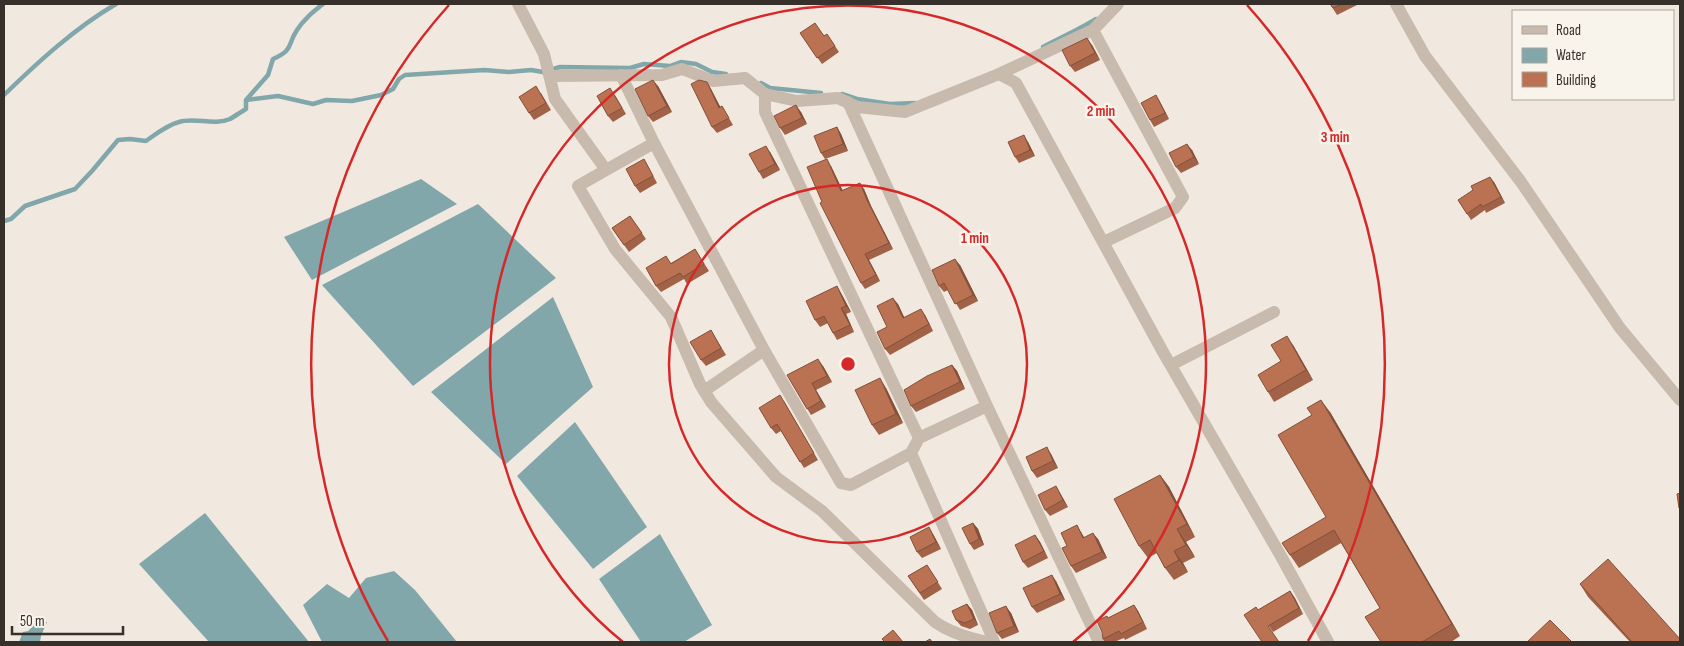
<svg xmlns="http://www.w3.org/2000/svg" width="1684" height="646" font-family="'Sofia Sans Condensed',sans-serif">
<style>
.water{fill:#81a7ab}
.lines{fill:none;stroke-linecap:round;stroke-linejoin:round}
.stream{stroke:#81a7ab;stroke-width:4.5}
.minor{stroke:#c8baac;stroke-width:12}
.wall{fill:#a16247}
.shaded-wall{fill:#83503a}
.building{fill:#bb7253;stroke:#83503a}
.ring{fill:none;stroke:#d62828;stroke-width:2.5}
.centre{fill:#d62828;stroke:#f8f3eb;stroke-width:2.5}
.ring-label{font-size:15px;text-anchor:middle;font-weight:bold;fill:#d62828;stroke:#f8f3eb;stroke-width:5;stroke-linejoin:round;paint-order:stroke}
</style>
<rect width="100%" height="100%" fill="#f1e9df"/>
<path class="water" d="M 421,179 L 457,204 L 312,280 L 284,237 Z
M 478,204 L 556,278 L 413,386 L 322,285 Z
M 553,297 L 593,387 L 506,464 L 431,392 Z
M 575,422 L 647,527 L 593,569 L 517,476 Z
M 205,513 L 309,642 L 209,642 L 139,564 Z
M 660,534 L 712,625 L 684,642 L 641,642 L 599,579 Z
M 394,571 L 415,590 L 457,642 L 322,642 L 303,605 L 327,584 L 349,598 L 366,578 Z
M 38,621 L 47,622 L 41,636 L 40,642 L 19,642 L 23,632 L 28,631 Z"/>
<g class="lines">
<path class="stream" d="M 1043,47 C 1061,37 1079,30 1096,19
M 761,83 L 770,88 L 821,93
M 842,94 L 857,99 L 890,104 L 915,103
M 4,95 C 38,62 75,28 116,4
M 246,100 L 268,75 L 273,59 C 294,50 287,45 297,30 C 304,19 313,12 323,4
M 4,221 L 11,219 L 25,206 L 75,189 L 92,171 L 118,140 L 130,139 L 146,141 C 156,134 167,125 179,122 C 195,117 214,126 230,119 C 235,116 241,112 246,109 L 246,100 L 278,96 L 313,104 L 326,100 L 352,101 L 381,95 L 393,89 L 399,79 L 405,75 L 484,70 L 509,72 L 531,70 L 543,72 L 560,67 L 630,68 L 644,64 L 670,66 L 681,62 L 696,64 L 712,72 L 726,74"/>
<path class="minor" d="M 518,4 L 544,54 L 555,99 L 606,170 L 578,186 L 615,249 L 671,317 L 700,384 L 711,402 L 776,477 L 822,511 L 935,622 C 951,633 968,638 987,642
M 1396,4 L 1425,56 L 1521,182 L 1620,328 L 1680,400
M 1093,30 L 1118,4
M 999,74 L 1093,30 L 1183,197 L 1175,208 L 1104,242
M 621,75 L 654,143
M 550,76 L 662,75 L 682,69 L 713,81 L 745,78 L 765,94 L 797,101 L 838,98 L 857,107 L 905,112 L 999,74 L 1016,83 L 1163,352 L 1282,558 L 1328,642
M 765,94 L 765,112 L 919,438 L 911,453 L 988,627 L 994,642
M 848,102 L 987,406 L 919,438
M 606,170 L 654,143 L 764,350
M 1171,365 L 1274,312
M 704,391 L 764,350 L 841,483 L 851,485 L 911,453
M 987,406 L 1099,642"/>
</g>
<path class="wall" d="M 1330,4 L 1359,4 L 1337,15 Z
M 800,33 L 824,36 L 827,34 L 839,52 L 822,64 Z
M 1092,45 L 1100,60 L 1075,72 L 1070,66 Z
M 707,82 L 711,89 L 720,107 L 722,106 L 733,125 L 717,133 L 712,127 Z
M 658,86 L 672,112 L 653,122 L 648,116 Z
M 541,93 L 551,110 L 534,120 L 529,113 Z
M 615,95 L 626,114 L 613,122 L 608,116 Z
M 1156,95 L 1160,102 L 1169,119 L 1154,127 L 1150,120 Z
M 801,112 L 807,124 L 785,135 L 780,128 Z
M 837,127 L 841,134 L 848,151 L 825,159 L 821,153 Z
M 1028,142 L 1035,156 L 1019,163 L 1015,157 Z
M 1192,150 L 1199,164 L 1181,173 L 1176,167 Z
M 770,152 L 780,170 L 763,179 L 759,172 Z
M 644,159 L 648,166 L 657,183 L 640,193 L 635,186 Z
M 831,166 L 843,191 L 864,189 L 871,206 L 893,249 L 869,260 L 880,281 L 865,289 L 861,283 L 822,202 Z
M 1494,182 L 1505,203 L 1486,213 L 1485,210 L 1471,220 L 1458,200 Z
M 630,216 L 646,239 L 629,252 L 612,228 Z
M 695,249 L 709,271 L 687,284 L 684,279 L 661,292 L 656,286 L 671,263 Z
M 960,265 L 978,301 L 960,310 L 948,290 L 944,292 L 939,286 Z
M 837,286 L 841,293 L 851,312 L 846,314 L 854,332 L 837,340 L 833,333 L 828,323 L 820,327 L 815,320 Z
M 898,304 L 904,318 L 925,315 L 933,331 L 890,355 L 885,349 L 887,327 Z
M 711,330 L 726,355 L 706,366 L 701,360 Z
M 1293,345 L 1313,380 L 1274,402 L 1268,392 Z
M 952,365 L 957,371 L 965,389 L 916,412 L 911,406 Z
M 823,366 L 832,382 L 816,390 L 826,407 L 811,415 L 787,375 Z
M 886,388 L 903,423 L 879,435 L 872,425 Z
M 784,401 L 818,460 L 804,468 L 781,431 L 776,434 L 771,428 Z
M 1330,412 L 1460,636 L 1451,642 L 1381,642 L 1380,608 L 1341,543 L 1299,568 L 1290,555 L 1326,517 Z
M 1051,454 L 1058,468 L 1037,478 L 1032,471 Z
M 1160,475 L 1169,487 L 1195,537 L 1186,542 L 1195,557 L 1183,563 L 1188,572 L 1174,580 L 1165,568 L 1157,553 L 1148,558 L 1139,546 Z
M 1056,486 L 1068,507 L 1050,516 L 1045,510 Z
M 973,523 L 978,529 L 984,545 L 974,550 L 970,544 Z
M 1081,532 L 1084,537 L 1098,539 L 1107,558 L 1076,573 L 1071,566 L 1067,546 Z
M 933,534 L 941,549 L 922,558 L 917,552 Z
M 1035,535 L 1040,542 L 1048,558 L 1028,568 L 1023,562 Z
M 927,565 L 942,589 L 924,600 L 908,576 Z
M 1056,581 L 1065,600 L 1037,613 L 1032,607 Z
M 1580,584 L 1680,642 L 1630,642 L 1588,597 Z
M 1290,591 L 1303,614 L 1273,632 L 1258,610 Z
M 967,604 L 972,610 L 978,625 L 970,629 L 961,626 L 956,620 Z
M 1134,605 L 1138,611 L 1147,629 L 1125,640 L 1124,638 L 1114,642 L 1105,642 L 1103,639 L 1108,618 Z
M 1011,613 L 1019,632 L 1002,639 L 997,633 Z"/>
<path class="shaded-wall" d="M 1087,38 L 1092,45 L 1100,60 L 1095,53 Z
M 653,80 L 658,86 L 672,112 L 667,106 Z
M 707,82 L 711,89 L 724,114 L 719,108 Z
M 1156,95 L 1160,102 L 1169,119 L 1165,113 Z
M 796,105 L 801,112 L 807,124 L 802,118 Z
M 837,127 L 841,134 L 848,151 L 843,144 Z
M 1024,135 L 1028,142 L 1035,156 L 1030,150 Z
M 1187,144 L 1192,150 L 1199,164 L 1194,157 Z
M 766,146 L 770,152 L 780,170 L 775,164 Z
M 827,159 L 831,166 L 846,198 L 841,191 Z
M 1490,177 L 1494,182 L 1505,203 L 1501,197 Z
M 860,183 L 864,189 L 871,206 L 893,249 L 889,243 L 867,200 Z
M 865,254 L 869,260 L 880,281 L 876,275 Z
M 955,259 L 960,265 L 978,301 L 973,295 Z
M 837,286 L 841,293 L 851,312 L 846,306 Z
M 893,298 L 898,304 L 908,325 L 903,318 Z
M 841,308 L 846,314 L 854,332 L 850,325 Z
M 921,309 L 925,315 L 933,331 L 929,324 Z
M 1287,336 L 1293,345 L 1313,380 L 1306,370 Z
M 818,359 L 823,366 L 832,382 L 827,376 Z
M 952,365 L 957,371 L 965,389 L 960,382 Z
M 880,378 L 886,388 L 903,423 L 896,414 Z
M 812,383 L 816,390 L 826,407 L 821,401 Z
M 1321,400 L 1330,412 L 1460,636 L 1452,624 Z
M 1047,447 L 1051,454 L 1058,468 L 1053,461 Z
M 1160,475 L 1169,487 L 1195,537 L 1187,524 Z
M 1056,486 L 1068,507 L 1063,500 Z
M 973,523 L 978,529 L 984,545 L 979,539 Z
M 1077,525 L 1081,532 L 1087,544 L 1083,538 Z
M 929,527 L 933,534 L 941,549 L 936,542 Z
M 1177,529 L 1186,542 L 1195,557 L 1186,545 Z
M 1093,533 L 1098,539 L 1107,558 L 1102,552 Z
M 1035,535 L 1040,542 L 1048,558 L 1044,551 Z
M 1174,551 L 1183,563 L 1188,572 L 1179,560 Z
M 1052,575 L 1056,581 L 1065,600 L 1060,594 Z
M 1290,591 L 1295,598 L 1303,614 L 1299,608 Z
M 967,604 L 972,610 L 978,625 L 974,619 Z
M 1134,605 L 1138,611 L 1147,629 L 1143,622 Z
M 1006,606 L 1011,613 L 1019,632 L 1014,626 Z"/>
<path class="building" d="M 1330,4 L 1342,4 L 1333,8 Z
M 815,23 L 824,36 L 827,34 L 835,46 L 817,58 L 800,33 Z
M 1087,38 L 1095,53 L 1070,66 L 1062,50 Z
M 653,80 L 667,106 L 648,116 L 635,89 Z
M 699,80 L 707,82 L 719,108 L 722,106 L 729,118 L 712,127 L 691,84 Z
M 536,86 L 546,103 L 529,113 L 519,97 Z
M 610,88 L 622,108 L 608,116 L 597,96 Z
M 1156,95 L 1165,113 L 1150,120 L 1141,103 Z
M 796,105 L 802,118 L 780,128 L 774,116 Z
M 837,127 L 843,144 L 821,153 L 814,136 Z
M 1024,135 L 1030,150 L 1015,157 L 1008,142 Z
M 1187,144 L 1194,157 L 1176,167 L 1169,153 Z
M 766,146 L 775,164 L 759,172 L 749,154 Z
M 644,159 L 653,176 L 635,186 L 626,169 Z
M 827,159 L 841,191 L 860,183 L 867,200 L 889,243 L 865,254 L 876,275 L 861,283 L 820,203 L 822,202 L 807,167 Z
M 1490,177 L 1501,197 L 1482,207 L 1481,204 L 1467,214 L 1458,200 L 1473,190 L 1471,186 Z
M 630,216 L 642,233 L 624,245 L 612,228 Z
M 695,249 L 704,264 L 683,277 L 680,273 L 656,286 L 646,268 L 666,256 L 671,264 Z
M 955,259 L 973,295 L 955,304 L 944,283 L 939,286 L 932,270 Z
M 837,286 L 846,306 L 841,308 L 850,325 L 833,333 L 824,316 L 815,320 L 806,301 Z
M 893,298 L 903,318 L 921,309 L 929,324 L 885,349 L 877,332 L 887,327 L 877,306 Z
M 711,330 L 721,348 L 701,360 L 690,342 Z
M 1287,336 L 1306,370 L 1268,392 L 1258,375 L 1281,361 L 1271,345 Z
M 818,359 L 827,376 L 812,383 L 821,401 L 807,409 L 787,375 Z
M 952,365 L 960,382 L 911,406 L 904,390 L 927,376 Z
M 880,378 L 896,414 L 872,425 L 855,390 Z
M 780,395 L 814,453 L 800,462 L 777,424 L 771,428 L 759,408 Z
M 1321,400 L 1452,624 L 1422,642 L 1381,642 L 1365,617 L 1380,608 L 1334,530 L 1290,555 L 1282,543 L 1326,517 L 1278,435 L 1312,415 L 1307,408 Z
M 1047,447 L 1053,461 L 1032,471 L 1026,457 Z
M 1160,475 L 1187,524 L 1177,529 L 1186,545 L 1174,551 L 1179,560 L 1165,568 L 1150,540 L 1139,546 L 1114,499 Z
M 1056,486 L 1063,500 L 1045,510 L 1038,495 Z
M 1680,493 L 1680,508 L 1679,508 L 1677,494 Z
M 973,523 L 979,539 L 970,544 L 962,528 Z
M 1077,525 L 1083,538 L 1093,533 L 1102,552 L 1071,566 L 1062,548 L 1067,546 L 1061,533 Z
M 929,527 L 936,542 L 917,552 L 910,537 Z
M 1035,535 L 1044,551 L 1023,562 L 1015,545 Z
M 1608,559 L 1680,639 L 1680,642 L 1632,642 L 1580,584 Z
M 927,565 L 938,582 L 920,593 L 908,576 Z
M 1052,575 L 1060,594 L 1032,607 L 1023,588 Z
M 1290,591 L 1299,608 L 1268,626 L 1279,642 L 1262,642 L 1244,615 L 1256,607 L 1258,610 Z
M 967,604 L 974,619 L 965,623 L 956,620 L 952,611 Z
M 1134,605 L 1143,622 L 1121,634 L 1119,631 L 1103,639 L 1102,632 L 1097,621 L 1107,616 L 1108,618 Z
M 1006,606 L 1014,626 L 997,633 L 989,613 Z
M 1550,620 L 1572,642 L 1527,642 Z
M 893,630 L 903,642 L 885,642 L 882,639 Z
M 930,639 L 932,642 L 925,642 Z"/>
<g class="ring">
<circle cx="848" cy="364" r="179"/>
<path d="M623 642A358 358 0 1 1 1073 642"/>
<path d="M388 641A537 537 0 0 1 449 5M1247 5A537 537 0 0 1 1308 641"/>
</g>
<circle cx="848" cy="364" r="8" class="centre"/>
<g class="ring-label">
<text x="1101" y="116">2 min</text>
<text x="1335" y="142">3 min</text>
<text x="975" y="243">1 min</text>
</g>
<rect width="1684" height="646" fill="none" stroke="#372f2a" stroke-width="10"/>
<rect x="1512" y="10" width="162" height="90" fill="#f8f3eb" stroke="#aba59e"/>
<rect x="1522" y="26" width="25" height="8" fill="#c8baac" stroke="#aba59e"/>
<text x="1556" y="35" font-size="15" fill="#372f2a">Road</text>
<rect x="1522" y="48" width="25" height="15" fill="#81a7ab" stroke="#aba59e"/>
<text x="1556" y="60" font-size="15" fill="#372f2a">Water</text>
<rect x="1522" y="72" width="25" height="15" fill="#bb7253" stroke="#aba59e"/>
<text x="1556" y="85" font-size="15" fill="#372f2a">Building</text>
<path d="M12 626v8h111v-8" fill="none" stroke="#372f2a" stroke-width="2.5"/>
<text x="20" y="626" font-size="15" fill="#372f2a" stroke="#f8f3eb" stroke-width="4" paint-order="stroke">50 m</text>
</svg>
